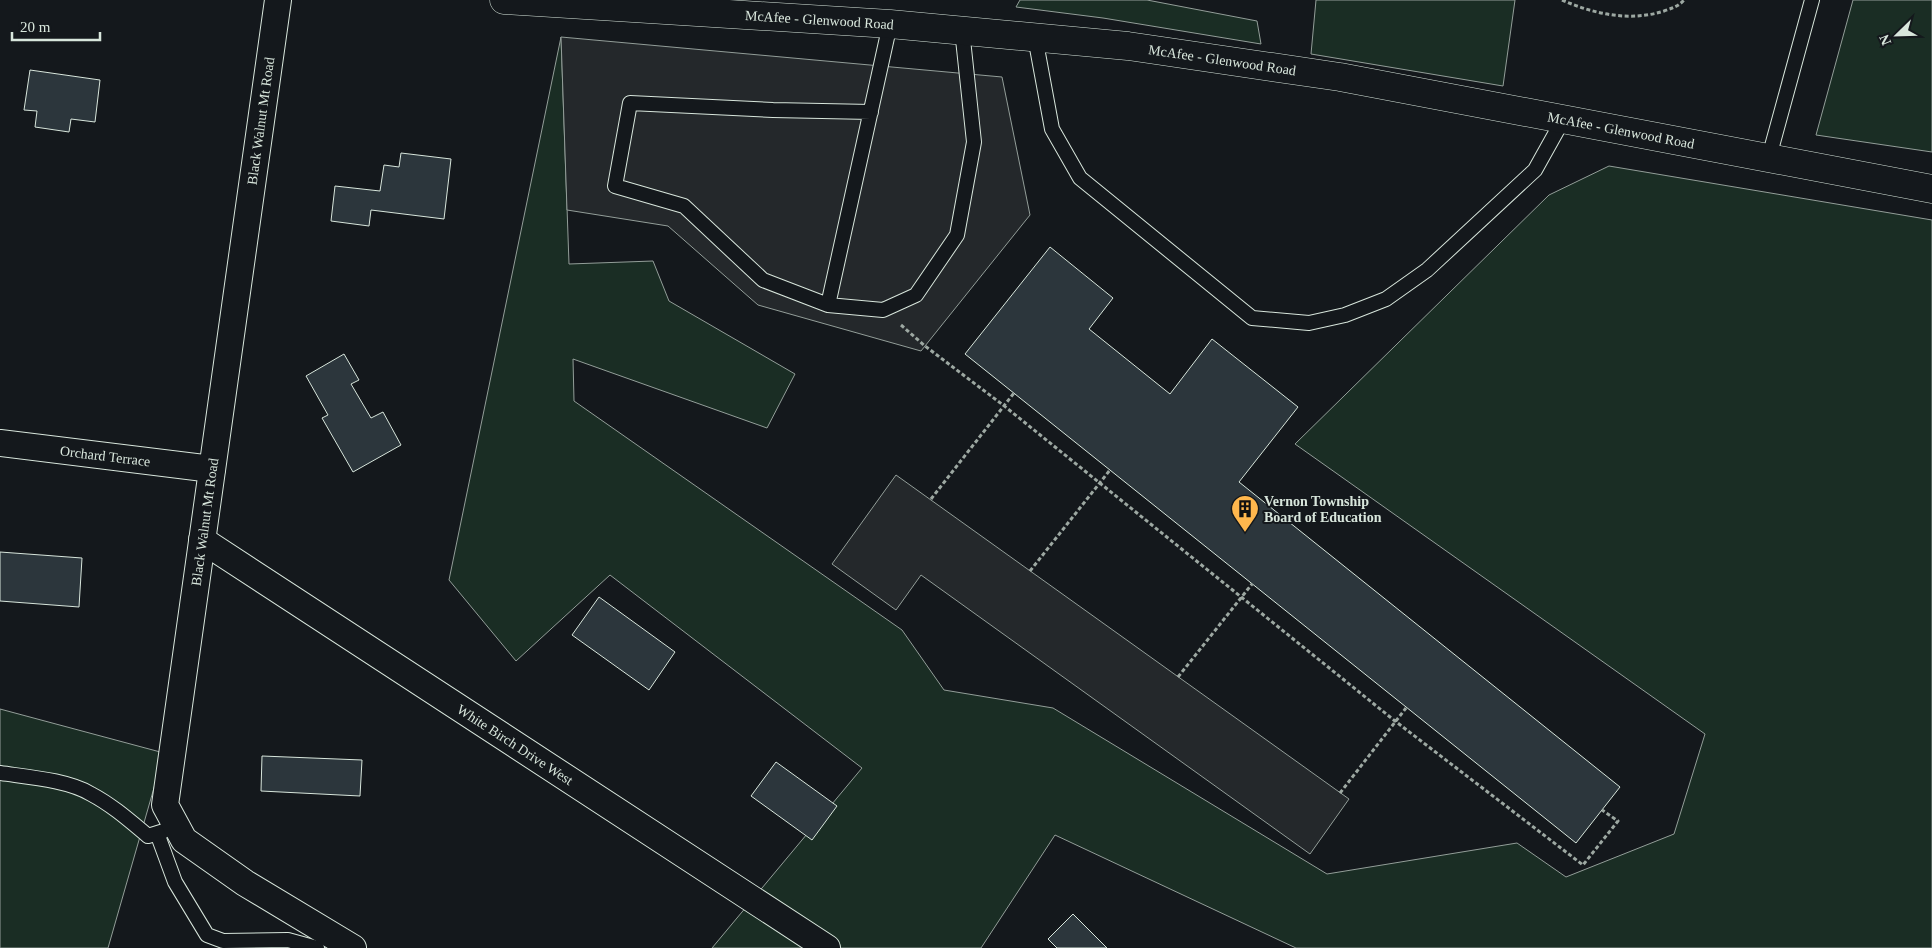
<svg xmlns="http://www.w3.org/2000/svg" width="1932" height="948" font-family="Georgia,serif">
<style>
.green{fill:#1a2d24;stroke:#939e99}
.parking{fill:#24282b;stroke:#939e99}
.building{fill:#2c363c;stroke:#d8e6dc}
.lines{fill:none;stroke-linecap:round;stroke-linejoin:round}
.service-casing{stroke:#d8e6dc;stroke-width:16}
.minor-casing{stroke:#d8e6dc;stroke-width:28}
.tertiary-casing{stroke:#d8e6dc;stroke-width:29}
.path{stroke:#9da8a2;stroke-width:3;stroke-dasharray:4 2.5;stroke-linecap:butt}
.service{stroke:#14181c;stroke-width:14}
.minor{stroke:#14181c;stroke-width:26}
.tertiary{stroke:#14181c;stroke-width:28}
.labels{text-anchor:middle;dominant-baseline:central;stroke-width:4;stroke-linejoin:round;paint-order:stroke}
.street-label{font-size:14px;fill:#d8e6dc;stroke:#14181c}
.poi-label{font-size:14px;font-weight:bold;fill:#d8e6dc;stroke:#14181c;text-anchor:start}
</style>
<rect width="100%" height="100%" fill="#14181c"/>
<path class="green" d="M 1020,0 L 1147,0 L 1257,21 L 1261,44 L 1103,18 L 1016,7 Z
M 1316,0 L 1515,0 L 1503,86 L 1311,54 Z
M 1853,0 L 1932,0 L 1932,152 L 1816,135 Z
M 561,37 L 569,264 L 653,261 L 669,301 L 795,374 L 767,428 L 573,359 L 574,401 L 902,630 L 944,690 L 1053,708 L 1327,874 L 1517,843 L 1566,877 L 1674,834 L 1705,734 L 1295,444 L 1549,195 L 1609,166 L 1932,220 L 1932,948 L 1296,948 L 1055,835 L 981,948 L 712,948 L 862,768 L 610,575 L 516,661 L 449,580 Z
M 0,709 L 164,753 L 108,948 L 0,948 Z"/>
<path class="parking" d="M 561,37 L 1002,77 L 1030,215 L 921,351 L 758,305 L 668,226 L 567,210 Z
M 896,475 L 1349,799 L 1310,854 L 921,575 L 896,610 L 832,564 Z"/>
<path class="building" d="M 30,70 L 100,80 L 95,122 L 71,119 L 69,132 L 35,127 L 37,111 L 24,110 Z
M 401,153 L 451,159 L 444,219 L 371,210 L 369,226 L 331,221 L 335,186 L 380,191 L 384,165 L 399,167 Z
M 1050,247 L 1113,298 L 1089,329 L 1170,394 L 1212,339 L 1298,407 L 1239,482 L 1620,787 L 1576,843 L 965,354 Z
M 344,354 L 359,380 L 351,384 L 371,418 L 383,412 L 401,445 L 353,472 L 322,418 L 328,415 L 306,376 Z
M 0,552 L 82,558 L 79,607 L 0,601 Z
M 599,597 L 675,652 L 649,690 L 572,635 Z
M 262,756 L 362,760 L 360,796 L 261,791 Z
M 776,762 L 837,806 L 812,840 L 751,796 Z
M 1073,914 L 1107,948 L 1057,948 L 1048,939 Z"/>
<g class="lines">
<defs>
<path id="service" d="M 890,24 L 828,305 L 883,310 L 916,295 L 957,235 L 974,142 L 962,30
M 1035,37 L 1052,129 L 1080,178 L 1252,318 L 1309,323 L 1345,315 L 1386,299 L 1427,270 L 1535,170 L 1564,118
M 1769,157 L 1812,0
M 828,305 L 763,280 L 684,206 L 615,186 L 630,103 L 773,110 L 871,112
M 0,773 C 27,777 68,780 91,794 C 112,805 130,821 148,836 L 164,831
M 157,833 L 175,882 L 207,935 L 223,941 L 288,940 L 317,948"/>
<g id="minor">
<path d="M 278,0 L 165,805 L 184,840 L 245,883 L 353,948"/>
<path id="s1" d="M 0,443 L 212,469"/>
<path id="s2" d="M 202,540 L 827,948"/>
</g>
<g id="tertiary">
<path id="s3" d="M 504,0 L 890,24 L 1128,46 L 1340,77 L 1932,189"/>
</g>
</defs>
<use href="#service" class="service-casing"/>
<use href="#minor" class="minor-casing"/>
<use href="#tertiary" class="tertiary-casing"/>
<path class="path" d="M 1562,0 C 1594,14 1630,22 1664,11 C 1672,8 1678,7 1684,0
M 901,325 L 925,346 L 1003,405 L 1395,721 L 1583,865 L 1618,821 L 1602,810
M 931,499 L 1014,393
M 1030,571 L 1110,470
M 1178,677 L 1252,584
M 1340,793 L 1406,708"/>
<use href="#service" class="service"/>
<use href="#minor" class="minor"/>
<use href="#tertiary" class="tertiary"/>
</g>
<defs>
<symbol id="building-pin" viewBox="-11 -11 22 30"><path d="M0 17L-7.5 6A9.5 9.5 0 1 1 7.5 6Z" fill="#ffb74d" stroke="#14181c"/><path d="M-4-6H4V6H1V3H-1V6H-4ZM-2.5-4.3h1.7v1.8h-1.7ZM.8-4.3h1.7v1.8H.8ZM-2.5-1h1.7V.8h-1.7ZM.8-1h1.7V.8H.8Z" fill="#111"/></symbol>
</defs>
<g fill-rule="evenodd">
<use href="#building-pin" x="1229" y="493" width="32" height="43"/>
</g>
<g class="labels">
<g class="street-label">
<text stroke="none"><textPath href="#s3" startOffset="316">McAfee - Glenwood Road</textPath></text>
<text stroke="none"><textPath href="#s3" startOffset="721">McAfee - Glenwood Road</textPath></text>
<text transform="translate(261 121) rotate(-82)">Black Walnut Mt Road</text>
<text stroke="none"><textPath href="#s3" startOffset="1126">McAfee - Glenwood Road</textPath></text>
<text stroke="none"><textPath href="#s1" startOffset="106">Orchard Terrace</textPath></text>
<text transform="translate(205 522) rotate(-82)">Black Walnut Mt Road</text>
<text stroke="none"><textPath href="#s2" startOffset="374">White Birch Drive West</textPath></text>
</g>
<g class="poi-label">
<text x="1264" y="501">Vernon Township<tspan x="1264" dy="16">Board of Education</tspan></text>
</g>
</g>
<g transform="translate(1897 35) rotate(247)" stroke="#14181c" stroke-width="4" paint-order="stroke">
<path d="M0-4L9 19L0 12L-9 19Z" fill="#d8e6dc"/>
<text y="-8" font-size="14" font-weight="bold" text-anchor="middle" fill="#d8e6dc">N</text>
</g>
<path d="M12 32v8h88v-8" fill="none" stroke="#d8e6dc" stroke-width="2.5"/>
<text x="20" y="32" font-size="15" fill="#d8e6dc" stroke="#14181c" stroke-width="4" paint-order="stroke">20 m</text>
</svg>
